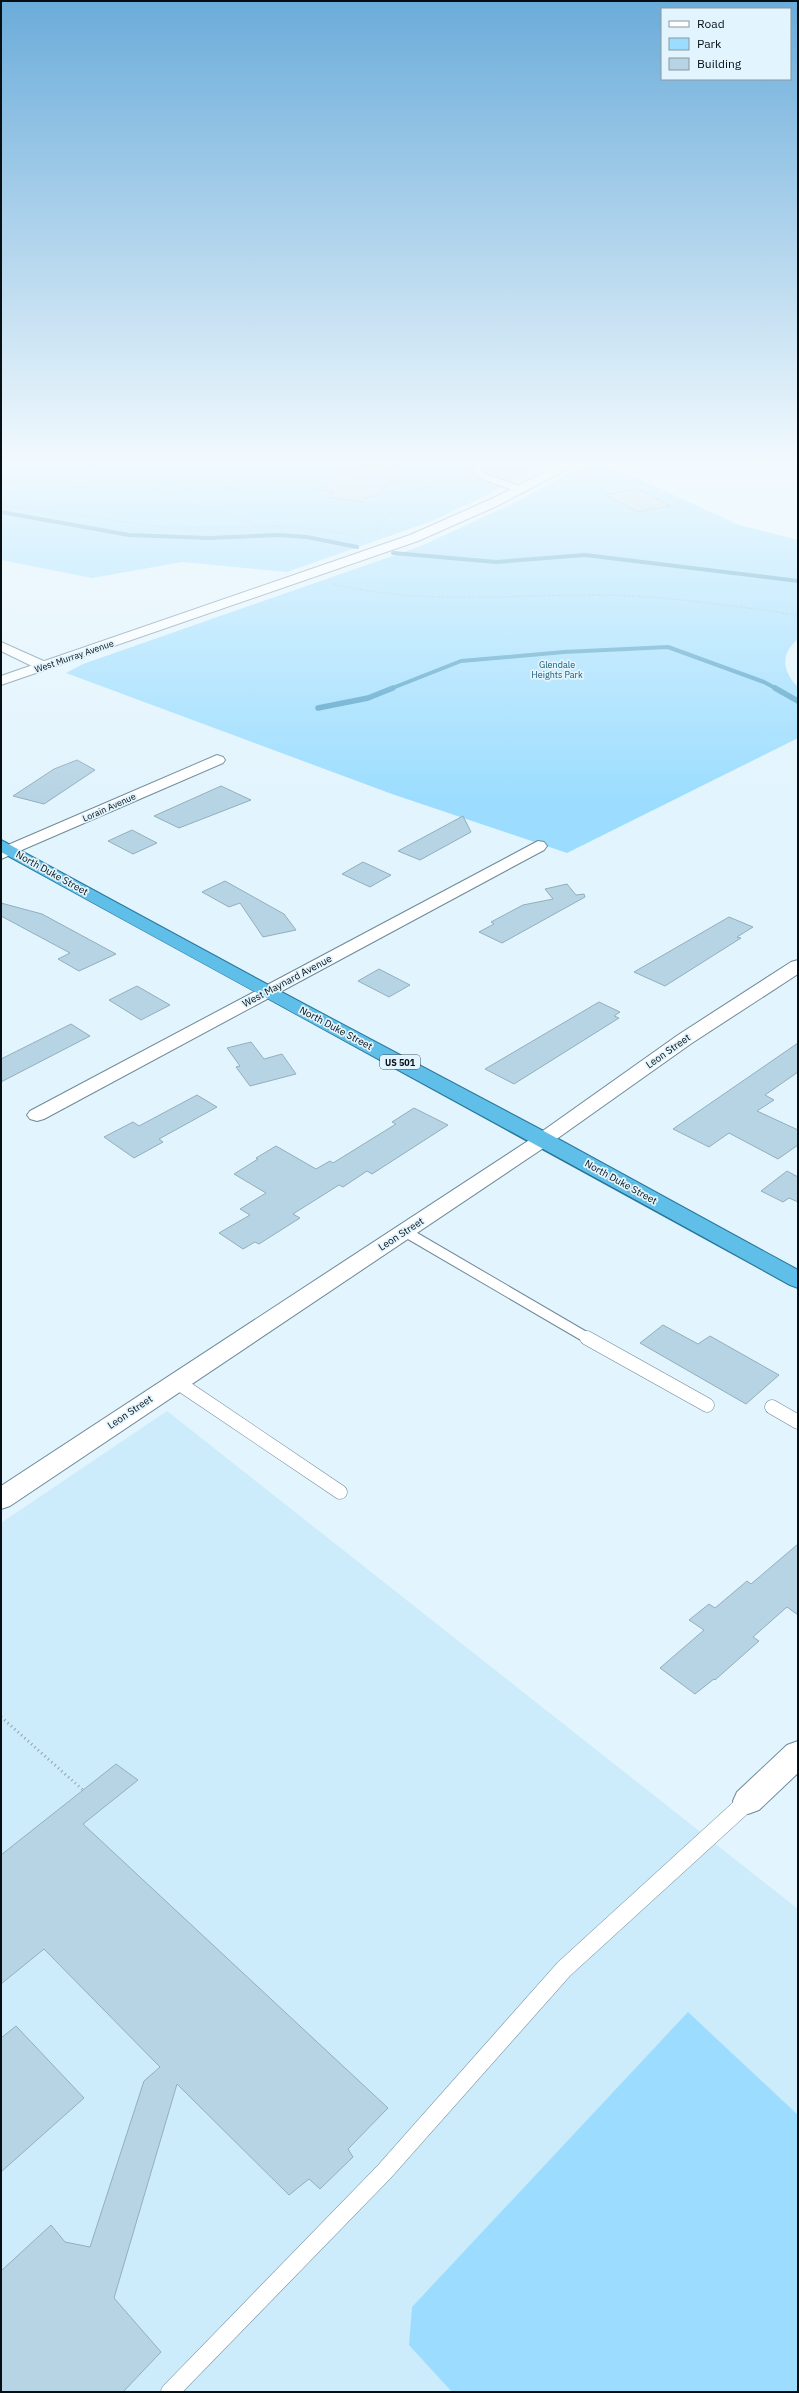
<svg xmlns="http://www.w3.org/2000/svg" width="799" height="2393" font-family="'IBM Plex Sans',sans-serif">
<style>
.built{fill:#ccebfb}
.green{fill:#9cddff}
.lines{fill:none;stroke-linecap:round;stroke-linejoin:round}
.stream-far1{stroke:#4fa0c6;stroke-width:4}
.stream{stroke:#4fa0c6;stroke-width:5.5}
.building{fill:#b7d4e4;stroke:#92afbe}
.service-far3-casing{stroke:#6d8998;stroke-width:8}
.service-far2-casing{stroke:#6d8998;stroke-width:12}
.service-far1-casing{stroke:#6d8998;stroke-width:15}
.service-casing{stroke:#6d8998;stroke-width:19}
.minor-casing{stroke:#6d8998;stroke-width:2}
.tertiary-casing{stroke:#6d8998;stroke-width:2}
.trunk-casing{stroke:#26779a;stroke-width:2}
.path-far1{stroke:#93a3aa;stroke-width:1.5;stroke-dasharray:0.5 2;stroke-linecap:butt}
.path{stroke:#93a3aa;stroke-width:3;stroke-dasharray:1 3.5;stroke-linecap:butt}
.service-far3{stroke:#fff;stroke-width:6}
.service-far2{stroke:#fff;stroke-width:10}
.service-far1{stroke:#fff;stroke-width:14}
.service{stroke:#fff;stroke-width:18}
.minor{fill:#fff;fill-rule:evenodd}
.tertiary{fill:#fff;fill-rule:evenodd}
.trunk{fill:#60bfe8;fill-rule:evenodd}
.labels{text-anchor:middle;dominant-baseline:central;stroke-width:3.5;stroke-linejoin:round;paint-order:stroke}
.far-street-label{font-size:9px;fill:#050f14;stroke:#e2f4fd}
.far-park-label{font-size:9px;fill:#185873;stroke:#e2f4fd}
.shield{fill:#e2f4fd;stroke:#47545a;stroke-width:1}
.shield-label{font-size:9px;font-weight:bold;fill:#050f14}
.street-label{font-size:10px;fill:#050f14;stroke:#e2f4fd}
</style>
<rect width="100%" height="100%" fill="#e2f4fd"/>
<path class="built" d="M 167,1411 L 798,1909 L 798,2392 L 1,2392 L 1,1523 Z"/>
<path class="green" d="M 1,464 L 545,464 L 481,498 L 432,521 L 287,572 L 182,562 L 92,578 L 1,560 Z
M 586,464 L 606,464 L 739,525 L 798,540 L 798,639 C 780,654 782,671 798,687 L 798,738 L 567,853 L 392,794 L 66,673 L 83,664 L 421,546 L 516,502 Z
M 688,2012 L 798,2115 L 798,2392 L 452,2392 L 409,2345 L 412,2307 Z"/>
<g class="lines">
<path class="stream-far1" d="M 1,512 L 129,535 L 209,538 L 278,535 L 307,537 L 357,547
M 393,553 L 496,562 L 585,555 L 798,581
M 390,689 L 461,661 L 564,652 L 668,647 L 764,682 L 777,689"/>
<path class="stream" d="M 775,688 L 798,701
M 318,708 L 368,698 L 393,688"/>
</g>
<path class="building" d="M 358,464 L 398,464 L 386,476 L 395,477 L 374,497 L 369,496 L 363,502 L 328,497 L 334,492 L 319,490 L 340,472 L 348,473 Z
M 638,489 L 670,506 L 637,512 L 606,495 Z
M 77,760 L 95,770 L 44,804 L 13,796 L 54,769 Z
M 221,786 L 251,800 L 179,828 L 154,816 Z
M 463,816 L 471,832 L 420,860 L 398,851 Z
M 132,830 L 157,843 L 133,854 L 108,841 Z
M 363,862 L 391,875 L 370,887 L 342,874 Z
M 225,881 L 284,914 L 296,930 L 263,937 L 240,903 L 229,907 L 202,892 Z
M 567,884 L 576,895 L 584,894 L 585,897 L 502,943 L 479,932 L 494,924 L 491,922 L 523,905 L 553,899 L 545,889 Z
M 1,903 L 42,914 L 116,954 L 79,971 L 58,959 L 70,953 L 1,916 Z
M 729,917 L 753,927 L 737,937 L 741,938 L 665,986 L 634,972 Z
M 379,969 L 410,985 L 389,997 L 358,981 Z
M 137,986 L 170,1005 L 141,1020 L 109,1000 Z
M 599,1002 L 620,1012 L 614,1016 L 619,1018 L 514,1084 L 485,1069 Z
M 71,1024 L 90,1036 L 1,1082 L 1,1059 Z
M 251,1042 L 264,1059 L 282,1054 L 296,1074 L 250,1086 L 236,1067 L 240,1066 L 227,1048 Z
M 798,1043 L 798,1072 L 765,1095 L 774,1100 L 757,1111 L 798,1130 L 798,1145 L 778,1159 L 729,1133 L 709,1147 L 673,1129 Z
M 197,1095 L 217,1107 L 159,1139 L 163,1142 L 134,1158 L 104,1137 L 133,1122 L 139,1126 Z
M 414,1108 L 448,1125 L 372,1174 L 367,1171 L 343,1187 L 339,1185 L 293,1214 L 300,1218 L 259,1244 L 255,1242 L 243,1249 L 219,1233 L 250,1215 L 240,1209 L 266,1193 L 234,1174 L 258,1159 L 256,1158 L 276,1146 L 316,1169 L 330,1161 L 333,1163 L 396,1124 L 392,1122 Z
M 787,1171 L 798,1177 L 798,1202 L 789,1198 L 783,1202 L 761,1191 Z
M 663,1325 L 698,1344 L 710,1336 L 779,1375 L 746,1404 L 640,1343 Z
M 798,1544 L 798,1615 L 787,1607 L 753,1637 L 759,1641 L 715,1680 L 714,1679 L 695,1694 L 660,1668 L 704,1630 L 689,1620 L 709,1604 L 715,1608 L 747,1581 L 751,1584 Z
M 116,1764 L 138,1780 L 83,1824 L 388,2108 L 348,2149 L 353,2157 L 320,2189 L 309,2179 L 289,2195 L 177,2084 L 114,2298 L 161,2352 L 123,2392 L 1,2392 L 1,2271 L 51,2225 L 65,2242 L 90,2247 L 144,2081 L 160,2067 L 44,1949 L 1,1984 L 1,1855 Z
M 16,2026 L 84,2098 L 1,2172 L 1,2038 Z"/>
<g class="lines">
<defs>
<path id="service-far3" d="M 480,464 L 478,472 L 483,476 L 521,490"/>
<path id="service-far2" d="M 404,1231 L 589,1339"/>
<path id="service-far1" d="M 587,1338 L 707,1405
M 177,1382 L 340,1492
M 772,1407 L 798,1422
M 746,1803 L 748,1801"/>
<path id="service" d="M 170,2392 L 384,2172 L 564,1969 L 747,1802"/>
<path id="minor" d="M 1,642 L 48,663 L 50,666 L 48,669 L 38,669 L 1,651 Z
M 217,755 L 223,757 L 225,760 L 223,763 L 1,859 L 1,848 Z
M 538,841 L 544,842 L 547,846 L 544,850 L 44,1119 L 37,1121 L 30,1119 L 27,1115 L 30,1111 Z
M 798,1741 L 798,1773 L 759,1810 L 748,1814 L 737,1810 L 733,1801 L 737,1792 L 787,1745 Z"/>
<path id="tertiary" d="M 561,464 L 577,464 L 497,506 L 418,541 L 1,685 L 1,676 L 410,535 L 489,500 Z
M 798,960 L 798,974 L 692,1043 L 551,1143 L 10,1506 L 1,1509 L 1,1486 L 537,1135 L 678,1035 L 791,962 Z"/>
<path id="trunk" d="M 1,840 L 274,988 L 551,1135 L 798,1270 L 798,1288 L 790,1285 C 528,1139 263,998 1,852 Z"/>
</defs>
<use href="#service-far3" class="service-far3-casing"/>
<use href="#service-far2" class="service-far2-casing"/>
<use href="#service-far1" class="service-far1-casing"/>
<use href="#service" class="service-casing"/>
<use href="#minor" class="minor-casing"/>
<use href="#tertiary" class="tertiary-casing"/>
<use href="#trunk" class="trunk-casing"/>
<path class="path-far1" d="M 94,464 L 66,478 L 66,485 L 72,488 L 123,479 L 140,473 L 141,465 L 145,464
M 188,464 L 164,475 L 154,484 L 161,493 L 184,492 L 209,473 L 227,475 L 231,478
M 1,505 L 170,528 L 281,526 L 324,530 L 362,537
M 22,508 L 17,493 C 31,479 48,469 67,464
M 256,525 L 228,513 L 194,508 L 189,504 L 189,500 L 195,497 C 218,504 262,511 283,499 L 279,495 L 238,492 L 221,485 L 234,479 L 274,470 L 259,464
M 377,533 L 379,522 L 387,517 L 409,493 L 457,478 L 453,470 L 455,464
M 333,584 C 427,606 508,594 602,595 C 668,596 733,606 798,615"/>
<path class="path" d="M 1,1717 L 83,1790"/>
<use href="#service-far3" class="service-far3"/>
<use href="#service-far2" class="service-far2"/>
<use href="#service-far1" class="service-far1"/>
<use href="#service" class="service"/>
<use href="#minor" class="minor"/>
<use href="#tertiary" class="tertiary"/>
<use href="#trunk" class="trunk"/>
</g>
<linearGradient id="sky" x2="0" y2="1"><stop stop-color="#6bacda"/><stop offset="0.58" stop-color="#f2fafe"/><stop offset="1" stop-color="#f2fafe" stop-opacity="0"/></linearGradient>
<rect width="799" height="799" fill="url(#sky)"/>
<g class="labels">
<g class="far-street-label">
<text transform="translate(74 656) rotate(-19)">West Murray Avenue</text>
<text transform="translate(109 807) rotate(-24)">Lorain Avenue</text>
</g>
<g class="far-park-label">
<text x="557" y="664">Glendale<tspan x="557" dy="10">Heights Park</tspan></text>
</g>
<rect class="shield" x="380" y="1055" width="40" height="14" rx="3"/>
<g class="shield-label">
<text x="400" y="1062">US 501</text>
</g>
<g class="street-label">
<text transform="translate(52 873) rotate(29)">North Duke Street</text>
<text transform="translate(287 981) rotate(-28)">West Maynard Avenue</text>
<text transform="translate(336 1028) rotate(28)">North Duke Street</text>
<text transform="translate(668 1051) rotate(-35)">Leon Street</text>
<text transform="translate(621 1182) rotate(29)">North Duke Street</text>
<text transform="translate(401 1234) rotate(-33)">Leon Street</text>
<text transform="translate(130 1412) rotate(-34)">Leon Street</text>
</g>
</g>
<rect width="799" height="2393" fill="none" stroke="#050f14" stroke-width="4"/>
<rect x="661" y="8" width="130" height="72" fill="#e2f4fd" stroke="#8a98a0"/>
<rect x="669" y="21" width="20" height="6" fill="#ffffff" stroke="#8a98a0"/>
<text x="697" y="28" font-size="12" fill="#050f14">Road</text>
<rect x="669" y="38" width="20" height="12" fill="#9cddff" stroke="#8a98a0"/>
<text x="697" y="48" font-size="12" fill="#050f14">Park</text>
<rect x="669" y="58" width="20" height="12" fill="#b7d4e4" stroke="#8a98a0"/>
<text x="697" y="68" font-size="12" fill="#050f14">Building</text>
</svg>
